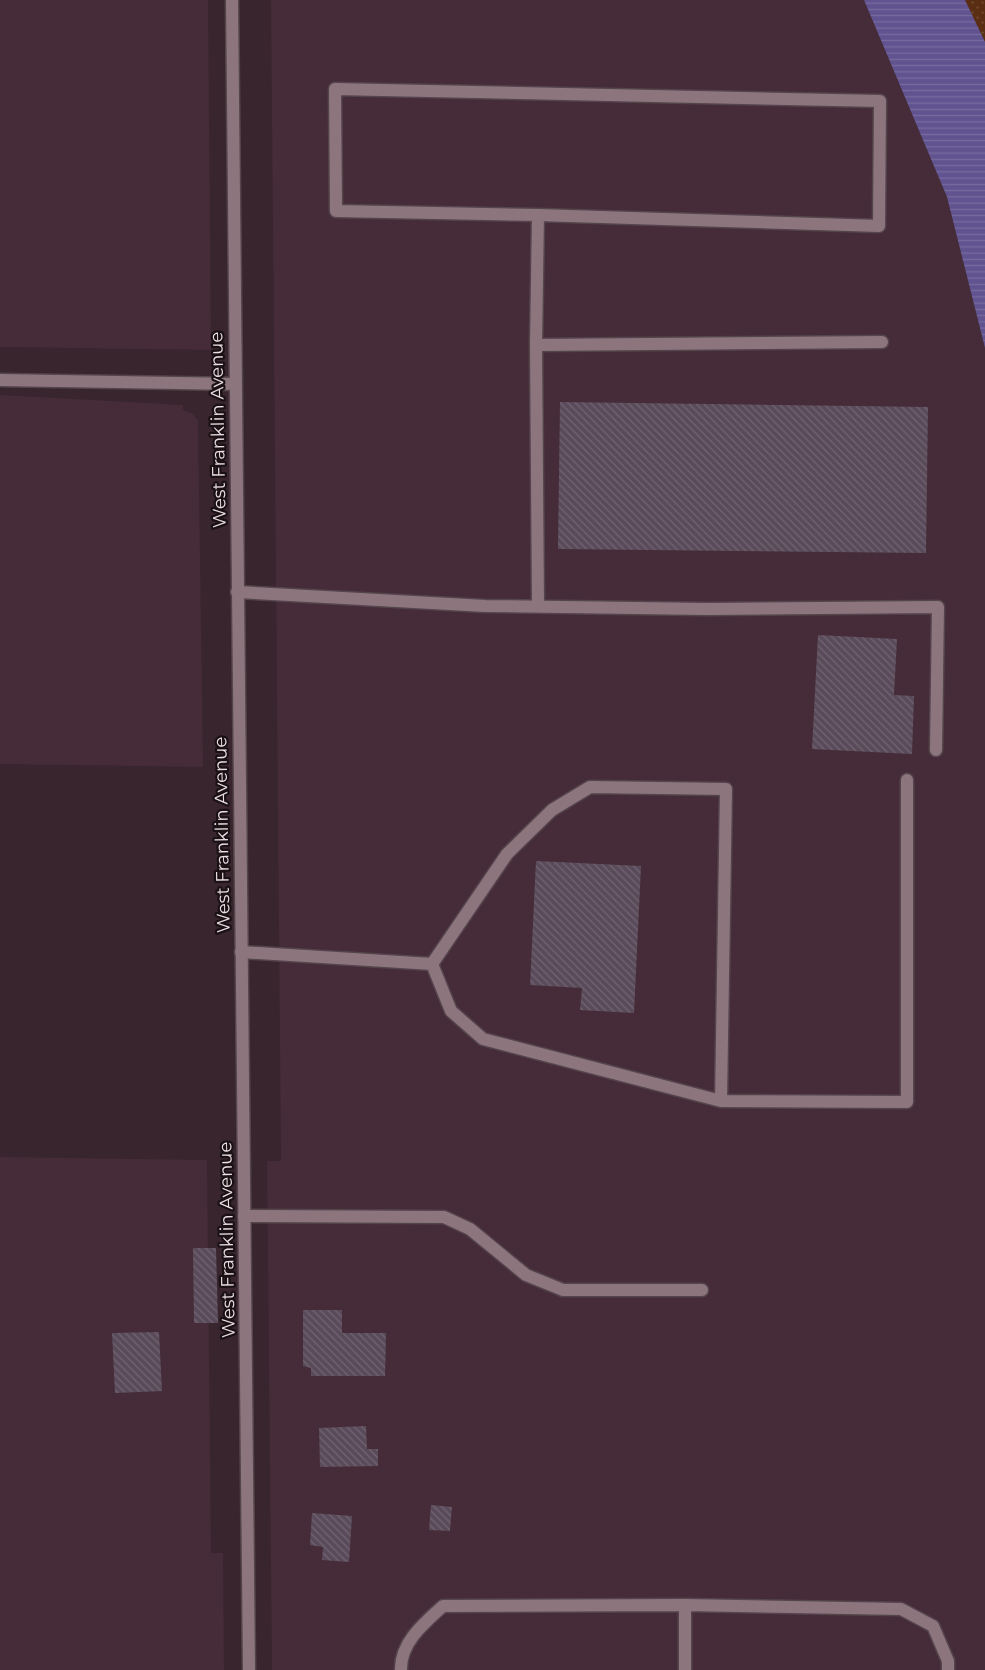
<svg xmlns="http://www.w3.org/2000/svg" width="985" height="1670" font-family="Montserrat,sans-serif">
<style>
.built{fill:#452c38}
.grass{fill:url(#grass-dots)}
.water{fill:url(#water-rules)}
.building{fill:url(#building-back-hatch)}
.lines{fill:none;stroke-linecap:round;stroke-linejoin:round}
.service-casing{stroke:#54444c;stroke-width:15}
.minor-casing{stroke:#54444c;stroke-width:15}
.service{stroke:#8d757e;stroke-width:12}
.minor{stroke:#8d757e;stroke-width:12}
.labels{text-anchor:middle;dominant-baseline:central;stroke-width:4.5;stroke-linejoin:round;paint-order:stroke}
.street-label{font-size:18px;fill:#ecdee4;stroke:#1a1115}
</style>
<defs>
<pattern id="grass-dots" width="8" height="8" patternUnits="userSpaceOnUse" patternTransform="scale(1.25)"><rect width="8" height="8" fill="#592e13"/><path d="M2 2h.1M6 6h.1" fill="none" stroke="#714c35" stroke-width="1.8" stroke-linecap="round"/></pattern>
<pattern id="water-rules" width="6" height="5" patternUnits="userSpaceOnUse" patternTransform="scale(1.25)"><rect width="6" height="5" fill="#615390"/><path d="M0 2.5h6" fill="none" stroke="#786b9f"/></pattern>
<pattern id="building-back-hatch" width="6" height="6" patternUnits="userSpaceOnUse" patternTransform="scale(1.25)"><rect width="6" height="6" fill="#5a4b5b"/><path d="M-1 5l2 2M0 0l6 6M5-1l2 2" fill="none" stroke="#726472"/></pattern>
</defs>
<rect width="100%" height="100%" fill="#39252d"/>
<path class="built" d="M 0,0 L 208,0 L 211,350 L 0,347 Z
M 271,0 L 864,0 L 947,197 L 985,348 L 985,1670 L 272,1670 L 267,1161 L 281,1161 Z
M 0,395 L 183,405 L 183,410 L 192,413 L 198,420 L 203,767 L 0,764 Z
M 0,1157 L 207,1160 L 211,1553 L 223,1553 L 224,1670 L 0,1670 Z"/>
<path class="grass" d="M 965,0 L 985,0 L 985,42 Z"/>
<path class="water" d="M 864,0 L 965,0 L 985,42 L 985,348 L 947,197 Z"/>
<path class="building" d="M 560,402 L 928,407 L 926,553 L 558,549 Z
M 818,635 L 897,639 L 894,695 L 914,696 L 912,754 L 812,749 Z
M 536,861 L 641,866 L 634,1013 L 580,1010 L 582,988 L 530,985 Z
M 193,1248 L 216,1248 L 218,1323 L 194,1323 Z
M 303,1310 L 342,1310 L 342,1333 L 386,1333 L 385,1376 L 311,1376 L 311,1368 L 303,1366 Z
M 159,1332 L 162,1391 L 115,1393 L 112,1333 Z
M 366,1426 L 367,1449 L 378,1449 L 378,1466 L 320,1467 L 319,1428 Z
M 431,1505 L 452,1507 L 450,1531 L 429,1530 Z
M 312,1513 L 352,1516 L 349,1562 L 322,1560 L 323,1547 L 310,1545 Z"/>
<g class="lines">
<defs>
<path id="service" d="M 536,345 L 538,215 L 336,211 L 335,89 L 880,101 L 879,226 L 538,215
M 237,592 L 485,606 L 707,609 L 938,607 L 936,750
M 538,606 L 536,345 L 882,342
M 241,952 L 432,964 L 451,1011 L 483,1039 L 721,1101
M 432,964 L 507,854 L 552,810 L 590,787 L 726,789 L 721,1101 L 907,1102 L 907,780
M 244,1216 L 444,1217 L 470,1229 L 526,1275 L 563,1290 L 702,1290
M 401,1670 C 400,1643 424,1623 443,1606 L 685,1605 L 901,1609 L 933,1626 L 948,1661 L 948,1670
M 685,1670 L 685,1605"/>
<path id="minor" d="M 232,0 L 249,1670
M 0,380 L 235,384"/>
</defs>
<use href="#service" class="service-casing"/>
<use href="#minor" class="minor-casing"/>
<use href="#service" class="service"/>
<use href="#minor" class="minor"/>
</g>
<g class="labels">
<g class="street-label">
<text transform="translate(218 430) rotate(-91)">West Franklin Avenue</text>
<text transform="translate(222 835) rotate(-91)">West Franklin Avenue</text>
<text transform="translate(227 1240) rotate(-91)">West Franklin Avenue</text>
</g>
</g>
</svg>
